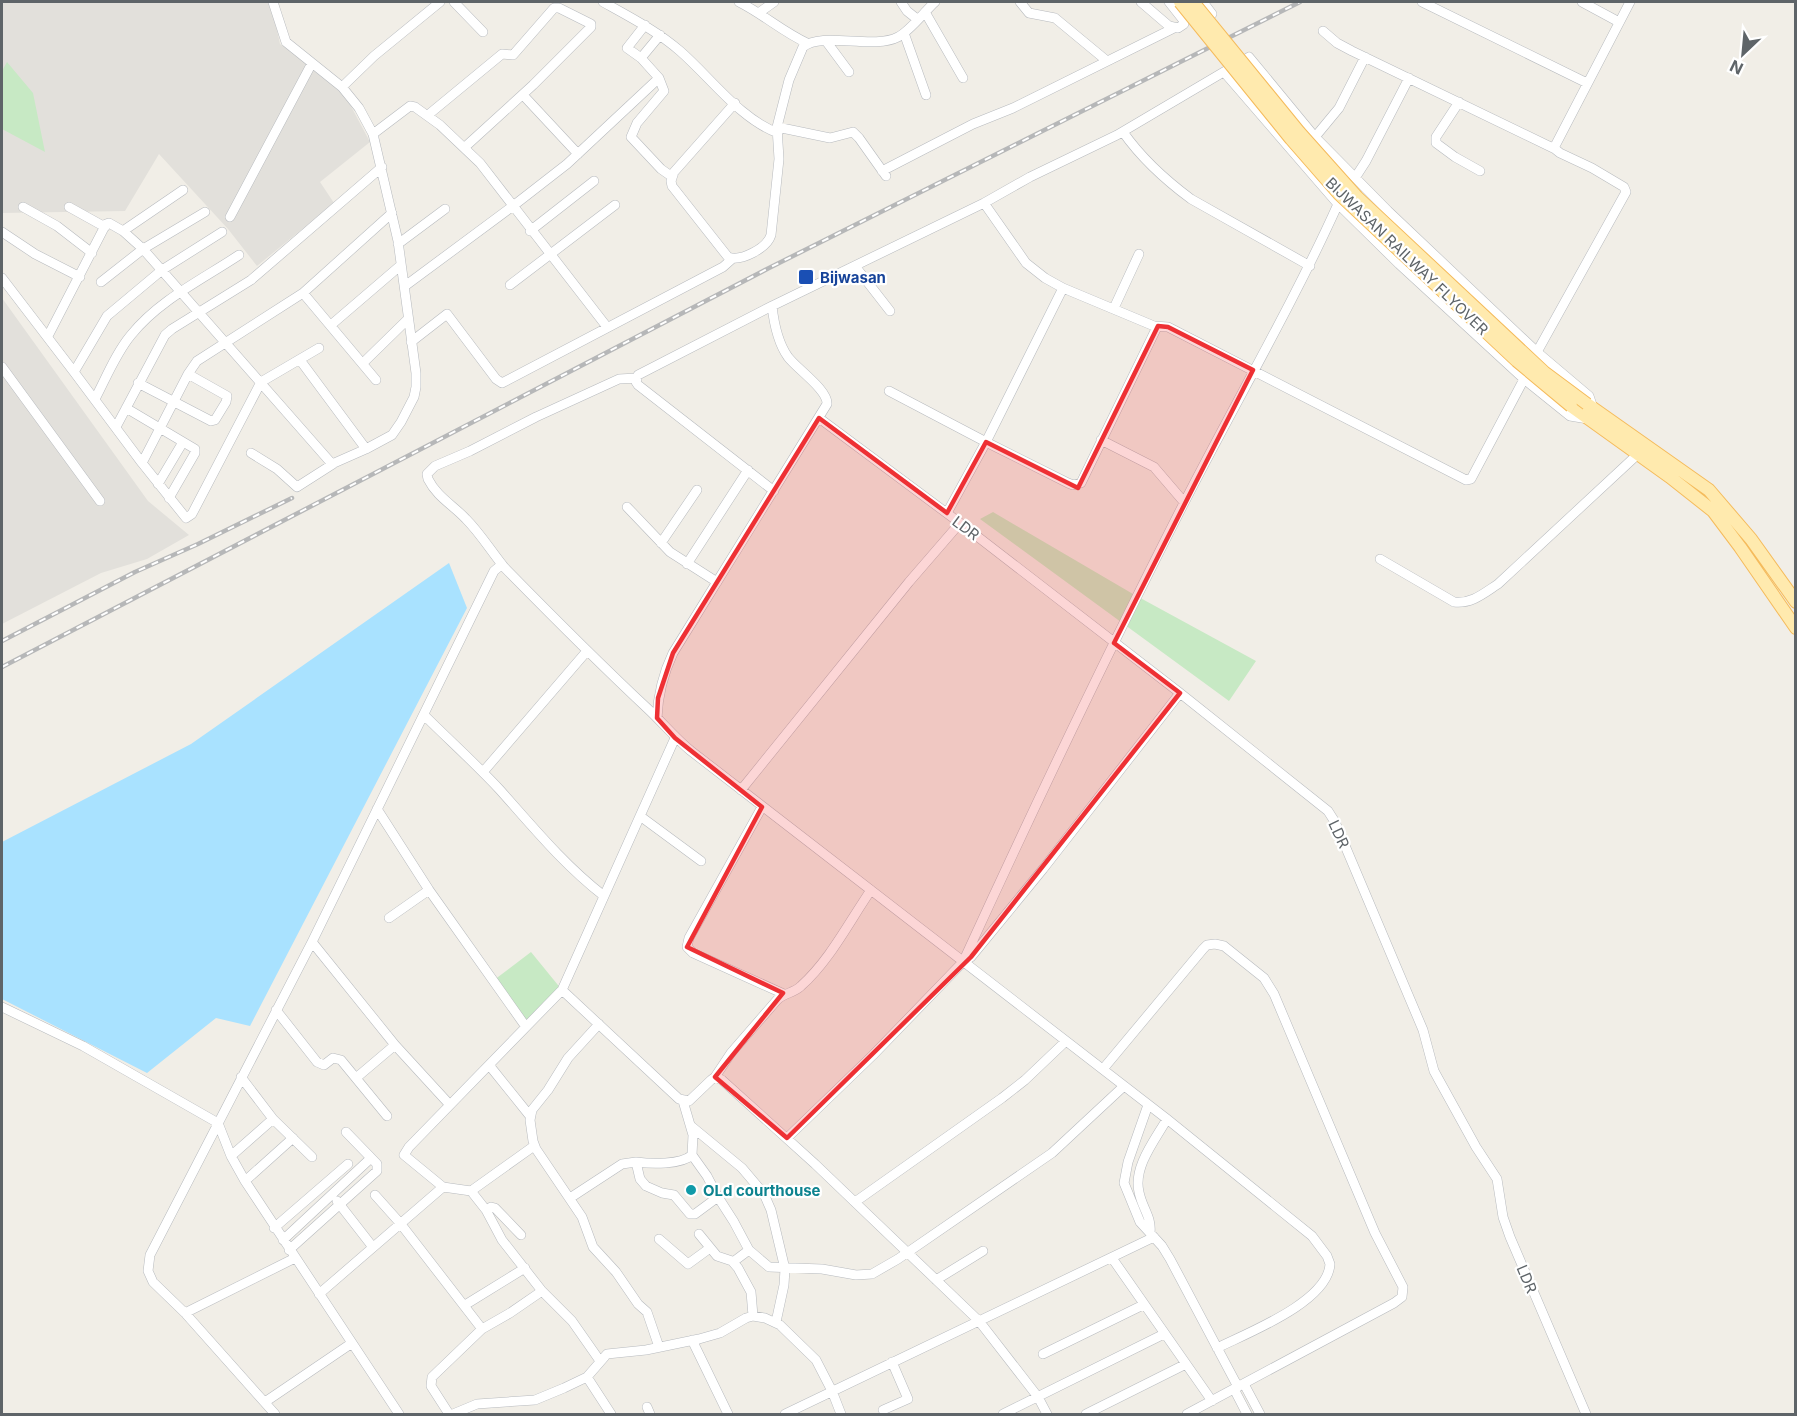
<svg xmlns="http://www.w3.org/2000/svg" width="1797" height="1416" font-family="Inter,sans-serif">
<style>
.industrial{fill:#e2e0db}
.green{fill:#c7e9c4}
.water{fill:#a9e2ff}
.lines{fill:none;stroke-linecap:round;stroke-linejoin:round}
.minor-casing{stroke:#b7babe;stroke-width:10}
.major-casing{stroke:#f5bb5c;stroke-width:14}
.minor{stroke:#fff;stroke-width:9}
.major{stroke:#ffeaae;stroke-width:12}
.rail-casing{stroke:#b6b7b8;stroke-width:4.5}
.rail{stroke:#fff;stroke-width:2;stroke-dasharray:7;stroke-linecap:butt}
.major-bridge-casing{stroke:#f5bb5c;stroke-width:14;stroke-linecap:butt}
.major-bridge{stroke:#ffeaae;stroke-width:12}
.marked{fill:#ee3034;fill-opacity:0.2;stroke:#ee3034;stroke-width:4.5;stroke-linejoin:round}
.transit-dot{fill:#1a4fb4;stroke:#fff;stroke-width:2}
.culture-dot{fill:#0f9aa8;stroke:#fff;stroke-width:2}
.labels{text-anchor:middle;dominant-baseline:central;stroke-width:4.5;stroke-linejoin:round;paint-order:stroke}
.street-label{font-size:15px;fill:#5e6468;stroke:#fff}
.transit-label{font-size:15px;font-weight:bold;fill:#164399;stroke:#fff;text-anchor:start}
.culture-label{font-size:15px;font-weight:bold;fill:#0d838f;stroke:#fff;text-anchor:start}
</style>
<rect width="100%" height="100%" fill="#f1eee7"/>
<path class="industrial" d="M 2,2 L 271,2 L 280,44 L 309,64 L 345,95 L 370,142 L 320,182 L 334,203 L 257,266 L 228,229 L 159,154 L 125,211 L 2,213 Z
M 2,298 L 148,501 L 189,535 L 147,559 L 101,573 L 2,624 Z"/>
<path class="green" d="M 7,62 L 33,93 L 45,152 L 2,129 L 2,71 Z
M 993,512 L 1133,594 L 1256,661 L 1229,701 L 980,519 Z
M 531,952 L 562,990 L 526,1027 L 494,980 Z"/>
<path class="water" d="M 449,563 L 467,608 L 250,1026 L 216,1018 L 147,1073 L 2,999 L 2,842 L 191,744 Z"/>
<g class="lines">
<defs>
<path id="minor" d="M 454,2 L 483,32
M 603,2 C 630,17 657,31 680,51 C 711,78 740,119 778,133
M 739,2 C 763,14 783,32 807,43
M 901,2 L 907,11 L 917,19
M 1020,2 L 1029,13 L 1055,18 L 1107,61
M 1141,2 L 1169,26 L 1178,28 L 1184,24 L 1184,21 L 1169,2
M 1422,2 L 1587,83
M 1582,2 L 1619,22
M 760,12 L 774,2
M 925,12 L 963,78
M 1202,18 L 1212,14 L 1203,2
M 1323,31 L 1337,43 L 1352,51 L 1555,149
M 904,33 L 926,95
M 660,35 L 641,58 L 659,78 L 664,91 L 637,123 L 631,137 L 661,169 L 671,176
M 826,41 L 849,72
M 641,58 L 627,48 L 645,25
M 1224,72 L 1338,204 L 1399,264 L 1524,379 L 1570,416 L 1588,419
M 342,87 L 374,56 L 440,2
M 523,95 L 578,154
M 1459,102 L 1436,137 L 1436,143 L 1455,157 L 1480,171
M 735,103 L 674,172 L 671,181 L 672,186 L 728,257 C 741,262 767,248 771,235 L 779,159 L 777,127 L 789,80 L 803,47 C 822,31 873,50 898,37 C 910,31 925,11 935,2
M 428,115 L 502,54 L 513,55 L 554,8 L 559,8 L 591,24 L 591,27 L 533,85 L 465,147
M 777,127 L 830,138 L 853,132 L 859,138 L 886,176
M 1123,132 C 1142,159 1164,179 1191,199 L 1310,266
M 373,134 L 410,106 L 415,107 L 440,125 L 480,163 L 607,327
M 1315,137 L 1339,108 L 1365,57
M 882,171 L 973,124 L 1013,108 L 1174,28
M 1355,178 L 1366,161 L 1409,78
M 23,207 L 57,226 L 92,253
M 69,207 L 105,227
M 230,217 L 312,63
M 123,231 L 183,190
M 530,231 L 594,181
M 2,232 L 35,254 L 80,277
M 398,244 L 445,209
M 855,266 L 890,311
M 2,278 L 74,372 L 142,463 L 186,518 L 192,514 L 261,382 L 319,348
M 101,282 L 143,249 L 205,212
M 510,285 L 615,205
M 405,286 L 513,206 L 567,164 L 659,78
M 303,293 L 376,380
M 1114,308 L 1139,254
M 331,325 L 401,265
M 48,336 L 106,224 L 109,223 L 123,231 L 143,249 L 332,464 L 366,449 L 392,435 L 401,422 L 414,397 L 416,387 L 416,373 L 398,241 L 373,134 L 359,108 L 342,87 L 286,42 L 273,2
M 411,342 L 447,314 L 496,379 L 502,383 L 723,267 L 732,259
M 1537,352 L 1626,192 L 1624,187 L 1592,168 L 1560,153 L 1555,149 L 1555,146 L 1630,2
M 300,360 L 366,449
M 363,363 L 408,319
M 2,367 L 100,501
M 74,372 L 107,316 L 162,270 L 222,232
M 1524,379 L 1471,479 L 1466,480 L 1168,327 L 1154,326 L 1063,288 L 1045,278 L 1026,263 L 984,203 L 1030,177 L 1117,135 L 1249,57 L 1315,137 L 1388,211 L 1537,352 L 1589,396 L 1593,408
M 138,383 L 211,421 L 215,420 L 226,402 L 227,396 L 188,374
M 889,391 L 986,442 L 1068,483 L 1073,485 L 1081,483 L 1157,327
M 95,399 C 106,378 116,353 131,335 C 159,300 203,279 239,255
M 126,408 L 195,449 L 195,453 L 169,498
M 819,418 L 960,523 L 1180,693 L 1328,811 L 1335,822 L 1423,1030 L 1434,1071 L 1476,1147 L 1497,1179 L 1503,1217 L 1510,1237 L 1586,1414
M 116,427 L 165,335 L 172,329 L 251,280 L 382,167
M 1101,440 L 1154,467 L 1184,502
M 251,453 L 277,469 L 297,487 L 333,464
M 142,463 L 188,374 L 197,361 L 303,293 L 392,213
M 158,484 L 183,442
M 774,491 L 638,385 L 636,382 L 638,375 L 772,306 L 984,203
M 627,507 L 670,552 L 717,582
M 947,513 L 986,442 L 1063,288
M 661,543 L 697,490
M 1380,559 L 1454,602 C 1472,604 1484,593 1498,584 L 1638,454
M 687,564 L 748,470
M 504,567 C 491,551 480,533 466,519 C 453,505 437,497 428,479 L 427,474 L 435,466 L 470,451 L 536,417 L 619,379 L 636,378
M 424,715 C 449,740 476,764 500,790 C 533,827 564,865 604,896
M 657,718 C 658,694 663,674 673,653 L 827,404 C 828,390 797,369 788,357 C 778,343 774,324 772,306
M 483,772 L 587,651
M 741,790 L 909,582 L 960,523
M 762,807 L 689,938 L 687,947 L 693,953 L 784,994
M 377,809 L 429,890 L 526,1027
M 640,816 L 701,861
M 389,918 L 429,890
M 312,942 L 395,1045 L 450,1105
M 963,962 C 1034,807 1107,654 1184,503 C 1235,403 1292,306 1338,204
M 562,990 L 679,1099 L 689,1101 L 711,1080 L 715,1077 L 722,1080 L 815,1164 L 979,1321 L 1038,1397 L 1047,1414
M 2,1007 L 83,1046 L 218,1123 L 231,1156 L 245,1181 L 399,1414
M 276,1010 L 317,1062 L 324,1065 L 333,1058 L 341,1060 L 387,1116
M 599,1024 L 568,1058 L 548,1090 L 532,1110 L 530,1120 L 533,1141 L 536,1149 L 582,1217 L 593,1247 L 616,1272 L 638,1304 L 647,1312 L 659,1347
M 489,1065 L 530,1116
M 1103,1069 L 1203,949 L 1207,945 L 1215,944 L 1224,946 L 1264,978 L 1274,994 L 1375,1233 L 1403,1287 L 1402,1297 L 1394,1303 L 1187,1414
M 241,1077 L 273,1119 L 312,1157
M 715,1077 L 731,1053 L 777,1000 C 784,993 794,993 801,986 C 830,960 849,922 871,890
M 356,1078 L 395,1045
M 1148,1105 L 1128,1162 L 1124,1183 L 1140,1222 L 1162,1246 L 1170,1259 L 1238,1387
M 691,1126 L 742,1168 L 764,1194 L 771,1210 L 785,1269 L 784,1285 L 776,1322
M 787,1138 L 873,1055 L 963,962 L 971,957 L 1043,869 L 1180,693
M 534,1146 L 471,1191 L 443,1187 L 404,1155 L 409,1147 L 562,990 L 675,738
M 231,1156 L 273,1119
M 636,1162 C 651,1164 681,1165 692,1155
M 245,1181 L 293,1138
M 471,1191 L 486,1210 L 502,1240 L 542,1291 L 572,1321 L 600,1361
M 375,1195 L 400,1223 L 482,1329
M 718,1197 L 734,1222 L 749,1250 L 733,1262
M 570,1198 L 622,1164 L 636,1162 L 640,1179 L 646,1186 L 662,1193 L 674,1195 L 690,1214 L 695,1214 L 718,1197 L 707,1176 L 692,1155 L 693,1135 L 683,1101
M 337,1201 L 372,1246
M 855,1202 L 1002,1098 L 1025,1080 L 1066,1041
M 486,1210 L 491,1207 L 495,1208 L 521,1235
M 274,1228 L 348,1164
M 1150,1233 C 1152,1217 1142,1208 1139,1192 C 1133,1167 1155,1140 1167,1119
M 699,1234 L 717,1256 L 732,1261 L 738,1268 L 751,1292 L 753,1316
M 659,1239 L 688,1264 L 710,1248
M 283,1240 L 371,1158
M 289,1250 L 377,1171 L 377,1164 L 346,1132
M 749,1250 L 769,1267 L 822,1269 L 856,1275 L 872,1274 L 898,1259 L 1052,1153 L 1124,1086
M 1112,1258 L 1212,1401
M 936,1280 L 983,1251
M 319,1294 L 443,1187
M 465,1305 L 525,1268
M 185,1313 L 295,1258
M 692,1340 L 728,1414
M 1043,1354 L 1143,1305
M 587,1377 L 611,1414
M 1244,1384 L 1260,1414
M 1234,1389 L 1247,1414
M 265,1402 L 352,1343
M 647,1407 L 650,1414
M 883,1410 L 908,1399 L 892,1362
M 275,1414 L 185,1313 L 153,1282 L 148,1271 L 150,1255 L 312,942 L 494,571 L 500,566 L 504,567 C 551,615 599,663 648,709 C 663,723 675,738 691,751 L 1167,1119 L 1312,1236 L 1327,1256 L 1330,1264 C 1328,1302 1247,1333 1217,1348
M 449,1414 L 431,1386 L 432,1377 L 482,1329 L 510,1313 L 542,1291
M 453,1414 L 477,1404 L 535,1400 L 564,1388 L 587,1377 L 607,1354 L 646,1350 L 699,1339 L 720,1333 L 746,1318 L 753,1316 L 765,1318 L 780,1325 L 816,1360 L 832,1391 L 841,1414
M 785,1414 L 1154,1237
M 1003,1414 L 1164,1334
M 1086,1414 L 1186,1364"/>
<path id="major" d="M 1587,404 L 1709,490 L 1751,539 L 1796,602
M 1571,406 L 1670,477 L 1713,511 L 1740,547 L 1796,628"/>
</defs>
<use href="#minor" class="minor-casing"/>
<use href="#major" class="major-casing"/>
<use href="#minor" class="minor"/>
<use href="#major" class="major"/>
<defs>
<path id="rail" d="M 2,641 L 135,572 L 198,544 L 292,498
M 2,667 L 769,268 L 1300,2"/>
</defs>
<use href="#rail" class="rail-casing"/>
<use href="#rail" class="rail"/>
<defs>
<path id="major-bridge" d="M 1180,2 L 1291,139 L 1339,194 L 1517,361 L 1571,406
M 1193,2 L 1299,132 L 1357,197 L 1544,372 L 1587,404"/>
</defs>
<use href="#major-bridge" class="major-bridge-casing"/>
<use href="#major-bridge" class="major-bridge"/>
</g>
<path class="marked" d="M 1158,326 L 1168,327 L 1253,370 L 1114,643 L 1180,693 L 971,957 L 787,1138 L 715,1077 L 783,993 L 687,947 L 762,807 L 675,738 L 657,718 L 658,698 L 673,653 L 819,418 L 947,513 L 986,442 L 1078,488 Z"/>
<rect class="transit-dot" x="798" y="269" width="16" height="16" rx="3"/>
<circle class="culture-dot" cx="691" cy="1190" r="6"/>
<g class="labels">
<g class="street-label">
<text transform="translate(1407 256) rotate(44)">BIJWASAN RAILWAY FLYOVER</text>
<text transform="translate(966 528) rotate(37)">LDR</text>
<text transform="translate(1339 834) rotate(65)">LDR</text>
<text transform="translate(1527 1279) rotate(67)">LDR</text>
</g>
<g class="transit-label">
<text x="820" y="277">Bijwasan</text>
</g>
<g class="culture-label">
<text x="703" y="1190">OLd courthouse</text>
</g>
</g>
<rect width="1797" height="1416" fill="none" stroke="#5e6468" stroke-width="6"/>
<g transform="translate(1743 54) rotate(206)" stroke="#ffffff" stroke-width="4.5" paint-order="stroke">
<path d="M0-4.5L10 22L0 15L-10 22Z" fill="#5e6468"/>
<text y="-9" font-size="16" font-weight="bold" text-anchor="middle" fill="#5e6468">N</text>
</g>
</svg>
